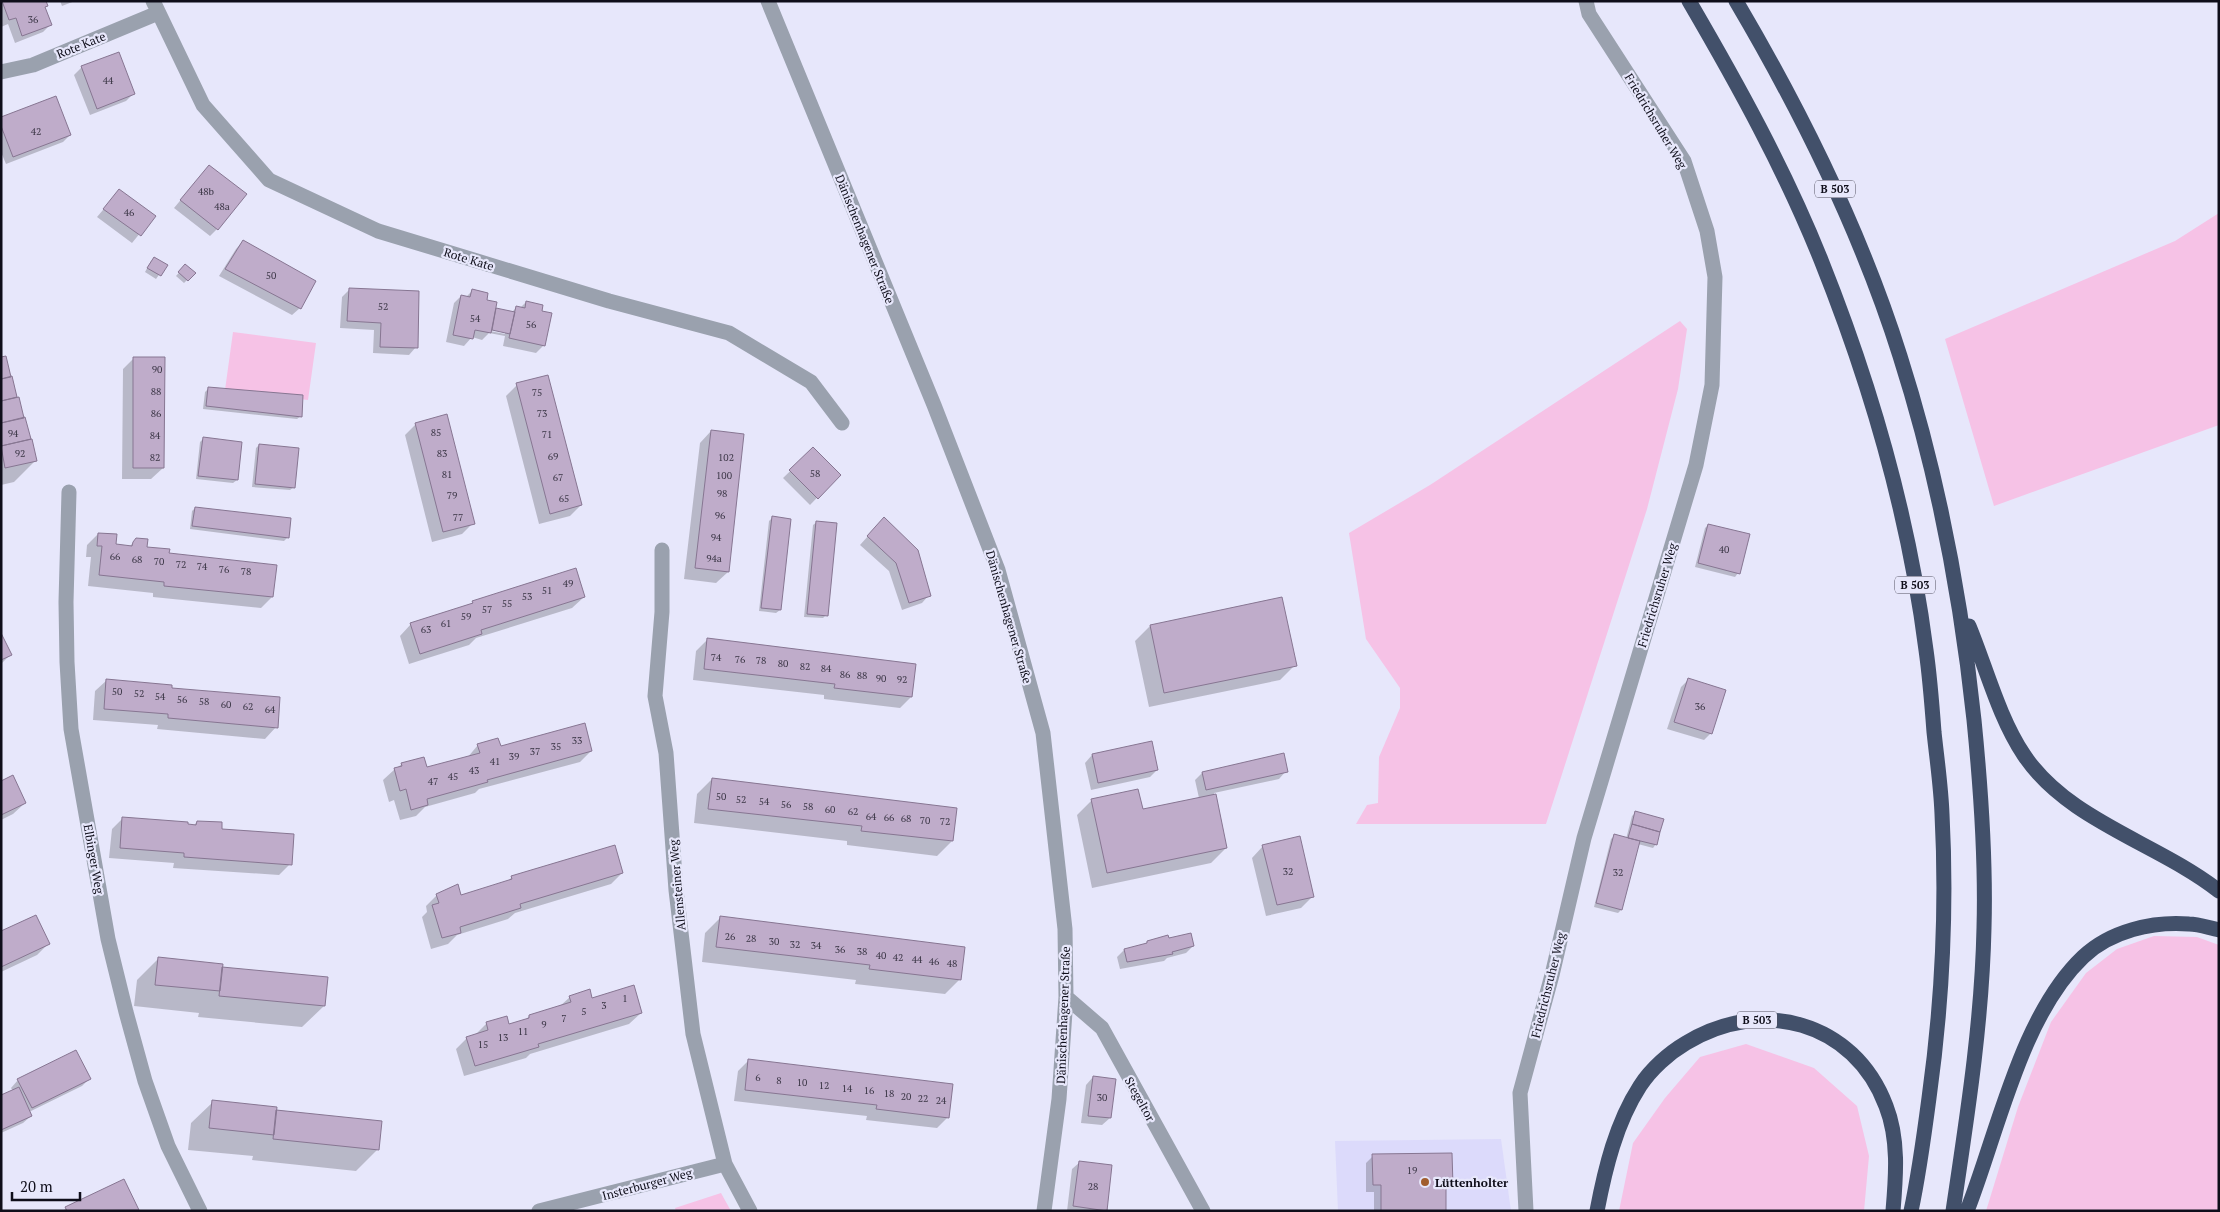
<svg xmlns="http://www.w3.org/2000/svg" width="2220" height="1212" font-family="'PT Serif',serif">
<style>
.built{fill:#dcdafb}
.green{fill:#f6c2e6}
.shadow{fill:#0003;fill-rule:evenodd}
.building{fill:#bfacca;stroke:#877692}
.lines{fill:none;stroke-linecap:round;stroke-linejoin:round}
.minor{stroke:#9aa1ae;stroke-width:15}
.highway{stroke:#42506a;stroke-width:15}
.poi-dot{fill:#a15d2e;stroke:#e7e7fb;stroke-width:2}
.labels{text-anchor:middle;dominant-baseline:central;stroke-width:4.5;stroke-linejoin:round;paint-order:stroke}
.number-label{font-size:10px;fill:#3b3646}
.shield{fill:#e7e7fb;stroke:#504f5e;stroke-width:1}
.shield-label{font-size:11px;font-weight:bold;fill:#0f0e1a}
.street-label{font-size:12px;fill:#0f0e1a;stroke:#e7e7fb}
.poi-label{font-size:12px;font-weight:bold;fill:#0f0e1a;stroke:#e7e7fb;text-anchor:start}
</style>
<rect width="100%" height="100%" fill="#e7e7fb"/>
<path class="built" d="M 1501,1139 L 1511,1211 L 1338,1211 L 1335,1141 Z"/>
<path class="green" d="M 2219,213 L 2219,425 L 1994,506 L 1945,339 L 2175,241 Z
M 1680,321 L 1687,329 L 1678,389 L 1647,509 L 1546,824 L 1356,824 L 1367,805 L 1378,803 L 1379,757 L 1400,708 L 1400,688 L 1366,639 L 1349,533 L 1430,485 Z
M 233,332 L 316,343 L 308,400 L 225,390 Z
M 2154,936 L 2197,937 L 2219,945 L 2219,1211 L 1986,1211 L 2018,1107 L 2051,1022 L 2086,973 L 2117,949 Z
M 1746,1044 L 1814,1068 L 1857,1106 L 1869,1156 L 1864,1211 L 1619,1211 L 1633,1143 L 1665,1098 L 1700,1057 Z
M 721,1193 L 731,1211 L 676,1211 L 675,1208 Z"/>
<path class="shadow" d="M 1,1 L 45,1 L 46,6 L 44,8 L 50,25 L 43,32 L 15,43 L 8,24 L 1,27 Z
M 60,1 L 75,1 L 62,6 Z
M 82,67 L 133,94 L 126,101 L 90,115 L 74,75 Z
M 1,118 L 70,135 L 63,142 L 6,164 L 1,152 Z
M 209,166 L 217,229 L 210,236 L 174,208 Z
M 119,191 L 154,216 L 132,243 L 97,217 Z
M 243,241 L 300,308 L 292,315 L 219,276 L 236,249 Z
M 151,261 L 166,265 L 156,279 L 145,272 Z
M 185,266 L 194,273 L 184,283 L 176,276 Z
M 350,289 L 416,347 L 409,355 L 373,353 L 374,330 L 340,328 L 342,297 Z
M 472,291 L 495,309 L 512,312 L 516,308 L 520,308 L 526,302 L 540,312 L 544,345 L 536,353 L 503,346 L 505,336 L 489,333 L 482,340 L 472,337 L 464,346 L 446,342 L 454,303 L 461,296 L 466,297 ZM 486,327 L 505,331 L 505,334 L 485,330 Z
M 5,357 L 36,460 L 14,482 L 1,485 L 1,358 Z
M 134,358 L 163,468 L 151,479 L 122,479 L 123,369 Z
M 517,385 L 581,505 L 570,516 L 539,524 L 506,396 Z
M 208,389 L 301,416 L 297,419 L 203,409 L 205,392 Z
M 416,424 L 473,523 L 462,534 L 432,542 L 405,435 Z
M 711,431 L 728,572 L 716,583 L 684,579 L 700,443 Z
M 203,439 L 237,480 L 233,483 L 196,479 L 200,442 Z
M 259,445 L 294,487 L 290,490 L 252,487 L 256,448 Z
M 813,449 L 839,475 L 810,505 L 783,478 Z
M 195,508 L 288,537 L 284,541 L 190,529 L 192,511 Z
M 772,518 L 780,610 L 776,613 L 759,611 L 769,521 Z
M 817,522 L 826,615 L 823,618 L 804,617 L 813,525 Z
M 1708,525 L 1738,573 L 1735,577 L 1695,567 L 1705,528 Z
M 877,526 L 929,595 L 922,603 L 902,610 L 889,571 L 860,545 Z
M 98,534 L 115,545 L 129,547 L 137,539 L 146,548 L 168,554 L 272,597 L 261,608 L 153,597 L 153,593 L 88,586 L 91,557 L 86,557 L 87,545 Z
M 584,597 L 572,608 L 476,638 L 469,645 L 409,664 L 400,636 L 411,624 L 469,606 L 473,602 Z
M 1281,598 L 1295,665 L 1280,680 L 1149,707 L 1135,641 L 1150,626 Z
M 1,636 L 11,654 L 1,664 Z
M 708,639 L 911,697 L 900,708 L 824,699 L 824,695 L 693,680 L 696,651 Z
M 107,680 L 171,689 L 276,727 L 265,739 L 157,729 L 158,725 L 93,720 L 95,691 Z
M 1688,680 L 1711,733 L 1704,740 L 1667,729 L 1681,687 Z
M 1151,743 L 1157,770 L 1150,777 L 1091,790 L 1085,763 L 1092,755 Z
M 478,745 L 500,748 L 591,751 L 580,762 L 479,789 L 475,793 L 425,807 L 416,816 L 400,820 L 394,800 L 389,802 L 383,780 L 395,769 L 402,764 L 426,769 L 467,758 Z
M 1286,771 L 1279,779 L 1214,793 L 1226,848 L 1211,863 L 1092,888 L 1077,815 L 1092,800 L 1142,810 L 1199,798 L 1195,780 L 1202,773 Z
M 712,779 L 952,841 L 937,856 L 847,845 L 847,841 L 694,823 L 697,794 Z
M 1,782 L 25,803 L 13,814 L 1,820 Z
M 1635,813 L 1656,844 L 1653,848 L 1638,844 L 1621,910 L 1618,913 L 1594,907 L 1611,839 L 1614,836 L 1626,839 L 1632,816 Z
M 123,818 L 193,826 L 197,822 L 220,830 L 290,864 L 279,875 L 173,868 L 174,863 L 109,858 L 112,829 Z
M 1263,846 L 1312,897 L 1301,908 L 1266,916 L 1252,858 Z
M 622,873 L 611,884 L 515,913 L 508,919 L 457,935 L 448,944 L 431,949 L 422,917 L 427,912 L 426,906 L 437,895 L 460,896 L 507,882 L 512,877 Z
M 720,918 L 960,979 L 945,994 L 855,984 L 856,980 L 702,962 L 705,933 Z
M 1,933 L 48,944 L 37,955 L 1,972 Z
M 1168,940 L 1193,946 L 1186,953 L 1167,958 L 1164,961 L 1120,969 L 1117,957 L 1124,950 L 1143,946 L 1147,942 Z
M 159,958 L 221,968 L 324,1006 L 302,1027 L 198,1017 L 199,1013 L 134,1006 L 137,980 Z
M 570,997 L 591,999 L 641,1013 L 629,1024 L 530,1054 L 526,1058 L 464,1076 L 456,1049 L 467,1038 L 475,1035 L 487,1023 L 508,1026 L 525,1021 L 529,1016 L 559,1007 Z
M 749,1060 L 948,1117 L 937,1128 L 866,1120 L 867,1116 L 734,1101 L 738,1071 Z
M 1093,1077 L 1110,1118 L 1102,1125 L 1081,1123 L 1086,1085 Z
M 89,1079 L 82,1086 L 29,1112 L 31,1116 L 23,1123 L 1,1133 L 1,1097 L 13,1091 L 11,1088 L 18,1080 Z
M 213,1102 L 378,1149 L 356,1171 L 252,1160 L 253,1156 L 188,1150 L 191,1123 Z
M 1373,1156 L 1451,1185 L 1445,1191 L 1445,1211 L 1374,1211 L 1374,1192 L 1366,1192 L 1366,1163 Z
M 1080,1162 L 1106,1210 L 1105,1211 L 1067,1211 L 1072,1169 Z
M 66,1208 L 137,1210 L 63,1211 Z"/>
<path class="building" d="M 2,1 L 46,1 L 48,6 L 45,7 L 52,25 L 22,36 L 16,18 L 9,20 Z
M 119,52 L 135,94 L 97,109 L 81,66 Z
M 56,96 L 71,135 L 13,157 L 1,126 L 1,117 Z
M 209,165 L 247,194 L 218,230 L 180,200 Z
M 119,189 L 156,216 L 141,236 L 103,209 Z
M 243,240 L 316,281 L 301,309 L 225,269 Z
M 154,257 L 168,265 L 161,276 L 147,268 Z
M 185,264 L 196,273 L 188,281 L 178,272 Z
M 349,288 L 419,291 L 418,348 L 380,347 L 381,323 L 347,321 Z
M 472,289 L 488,293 L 487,300 L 497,302 L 491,333 L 475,330 L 473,339 L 453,335 L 461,295 L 470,297 Z
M 526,301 L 543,305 L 542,311 L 552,313 L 545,346 L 509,338 L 516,306 L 525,308 Z
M 496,308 L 515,312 L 510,334 L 492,330 Z
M 6,356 L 11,377 L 1,379 L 1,357 Z
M 133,357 L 165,357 L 164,468 L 133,468 Z
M 548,375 L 582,505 L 550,514 L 516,383 Z
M 12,376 L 17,397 L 1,401 L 1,379 Z
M 208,387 L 303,395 L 302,417 L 206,406 Z
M 19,397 L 24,418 L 1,423 L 1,401 Z
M 447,414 L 475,524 L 443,532 L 415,423 Z
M 25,417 L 31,439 L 1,446 L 1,423 Z
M 711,430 L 744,434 L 729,572 L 695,568 Z
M 203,437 L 242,442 L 238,480 L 198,476 Z
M 32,439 L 37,461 L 5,468 L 1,446 Z
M 259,444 L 299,448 L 295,488 L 255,484 Z
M 813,447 L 841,475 L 818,499 L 789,470 Z
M 195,507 L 291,518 L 289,538 L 192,526 Z
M 772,516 L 791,519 L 781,610 L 761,608 Z
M 884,517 L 918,550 L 931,596 L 909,603 L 896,563 L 867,536 Z
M 816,521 L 837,523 L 828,616 L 807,614 Z
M 1708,524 L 1750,534 L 1740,574 L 1698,563 Z
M 98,533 L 117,534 L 116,544 L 132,546 L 133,542 L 136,538 L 148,539 L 147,547 L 170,549 L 169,553 L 277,565 L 273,597 L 164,586 L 164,582 L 99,575 L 102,546 L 97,546 Z
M 576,568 L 585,597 L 481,630 L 482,634 L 420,654 L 410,623 L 473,603 L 472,601 Z
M 1282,597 L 1297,666 L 1164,693 L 1150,625 Z
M 1,633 L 12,655 L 1,660 Z
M 707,638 L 916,664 L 912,697 L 834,688 L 835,684 L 704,669 Z
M 1688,678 L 1726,690 L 1712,734 L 1674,722 Z
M 106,679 L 172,685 L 172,688 L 280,697 L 278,728 L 168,718 L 168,714 L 104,709 Z
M 585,723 L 592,751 L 487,780 L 488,782 L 427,799 L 428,805 L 411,810 L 406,789 L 400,791 L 394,768 L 402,766 L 401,763 L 424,757 L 427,767 L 480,753 L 477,744 L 498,738 L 501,746 Z
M 1152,741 L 1158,770 L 1098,783 L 1092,754 Z
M 1284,753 L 1288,772 L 1206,790 L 1202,772 Z
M 13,775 L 26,803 L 1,815 L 1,781 Z
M 712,778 L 957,808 L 953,841 L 861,831 L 862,826 L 708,809 Z
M 1138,789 L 1143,809 L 1216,794 L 1227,848 L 1107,873 L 1091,799 Z
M 1635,811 L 1664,819 L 1660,832 L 1632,824 Z
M 122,817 L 188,822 L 188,824 L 196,825 L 197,821 L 222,822 L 222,829 L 294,834 L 292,865 L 184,857 L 184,853 L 120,848 Z
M 1632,824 L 1660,832 L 1657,845 L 1628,838 Z
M 1614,834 L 1640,841 L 1622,910 L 1596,903 Z
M 1300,836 L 1314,897 L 1277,905 L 1262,845 Z
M 615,845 L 623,873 L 520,904 L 521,908 L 460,927 L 461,933 L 442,938 L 432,905 L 439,903 L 436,894 L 458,884 L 461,895 L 512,879 L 511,876 Z
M 36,915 L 50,944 L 1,967 L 1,931 Z
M 720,916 L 965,947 L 961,980 L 869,969 L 870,965 L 716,947 Z
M 1191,933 L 1194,946 L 1172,952 L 1173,954 L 1127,962 L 1124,949 L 1147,943 L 1147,941 L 1168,935 L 1169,938 Z
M 158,957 L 223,964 L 220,991 L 155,985 Z
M 222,967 L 328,977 L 325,1006 L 219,996 Z
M 634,985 L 642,1013 L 538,1044 L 539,1047 L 475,1066 L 466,1037 L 488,1030 L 486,1022 L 507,1016 L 509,1024 L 529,1018 L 529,1015 L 571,1002 L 569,996 L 590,989 L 592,998 Z
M 76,1050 L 91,1079 L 32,1108 L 17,1079 Z
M 748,1059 L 953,1084 L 949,1118 L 876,1109 L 877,1105 L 745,1090 Z
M 1093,1076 L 1116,1079 L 1111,1118 L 1088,1116 Z
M 19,1087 L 32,1116 L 1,1130 L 1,1095 Z
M 212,1100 L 277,1107 L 274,1135 L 209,1128 Z
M 276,1110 L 382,1121 L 379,1150 L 273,1139 Z
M 1452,1153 L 1453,1186 L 1446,1186 L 1446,1211 L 1381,1211 L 1381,1185 L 1373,1185 L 1372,1154 Z
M 1079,1161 L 1112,1165 L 1107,1211 L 1073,1206 Z
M 124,1179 L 139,1210 L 67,1211 L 65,1207 Z"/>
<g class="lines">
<path class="minor" d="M 153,1 L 203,105 L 269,180 L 378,231 L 609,301 L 729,333 L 811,382 L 842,423
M 768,1 L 934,405 L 998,570 L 1043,733 L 1065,929 L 1066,997 L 1059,1099 L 1044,1211
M 1,72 L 33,65 L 158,13
M 69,492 L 66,602 L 67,662 L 71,729 L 108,939 L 126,1012 L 145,1081 L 168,1146 L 200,1211
M 662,550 L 662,612 L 655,696 L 666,753 L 676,890 L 693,1034 L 725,1164 L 750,1211
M 1066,997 L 1102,1028 L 1203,1211
M 539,1211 L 725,1164
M 1526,1211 L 1520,1093 L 1552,975 L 1584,838 L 1696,465 L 1712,385 L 1715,277 L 1707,231 L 1684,161 L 1589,14 L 1586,1"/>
<path class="highway" d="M 1689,1 C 1738,85 1785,170 1821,260 C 1871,385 1909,517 1926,650 C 1930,678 1932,705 1934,732 C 1937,760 1941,787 1942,814 C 1947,909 1942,1005 1929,1098 C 1924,1136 1919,1174 1911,1211
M 1736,1 C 1802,113 1861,232 1900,356 C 1938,475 1961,597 1974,720 C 1981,790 1986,859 1984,928 C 1982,1023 1967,1117 1953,1211
M 1969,626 C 1986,667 1999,718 2024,755 C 2068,821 2158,843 2219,891
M 1597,1211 C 1605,1169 1616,1123 1640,1086 C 1651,1069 1669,1053 1686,1043 C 1761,997 1854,1021 1886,1106 C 1899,1139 1896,1176 1893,1211
M 1967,1211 C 1998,1132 2021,1016 2083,957 C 2110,931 2153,921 2189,924 C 2199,924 2209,928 2219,930"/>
</g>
<circle class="poi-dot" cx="1425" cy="1182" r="5"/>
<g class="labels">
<g class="number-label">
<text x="33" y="19">36</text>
<text x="108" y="80">44</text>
<text x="36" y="131">42</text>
<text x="206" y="191">48b</text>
<text x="222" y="206">48a</text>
<text x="129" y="212">46</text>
<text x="271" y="275">50</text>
<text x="383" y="306">52</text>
<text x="475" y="318">54</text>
<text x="531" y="324">56</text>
<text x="157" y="369">90</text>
<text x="156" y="391">88</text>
<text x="537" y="392">75</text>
<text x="156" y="413">86</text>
<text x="542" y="413">73</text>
<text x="436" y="432">85</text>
<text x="13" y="433">94</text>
<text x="547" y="434">71</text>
<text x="155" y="435">84</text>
<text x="20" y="453">92</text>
<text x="442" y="453">83</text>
<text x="553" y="456">69</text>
<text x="155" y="457">82</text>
<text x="726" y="457">102</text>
<text x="815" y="473">58</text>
<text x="447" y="474">81</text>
<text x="724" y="475">100</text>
<text x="558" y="477">67</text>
<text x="722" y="493">98</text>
<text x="452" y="495">79</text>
<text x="564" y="498">65</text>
<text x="720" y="515">96</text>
<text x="458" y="517">77</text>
<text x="716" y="537">94</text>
<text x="1724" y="549">40</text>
<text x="115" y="556">66</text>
<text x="714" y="558">94a</text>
<text x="137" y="559">68</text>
<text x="159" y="561">70</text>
<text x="181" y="564">72</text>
<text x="202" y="566">74</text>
<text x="224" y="569">76</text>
<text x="246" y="571">78</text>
<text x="568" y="583">49</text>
<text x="547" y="590">51</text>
<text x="527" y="596">53</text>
<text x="507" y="603">55</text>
<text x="487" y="609">57</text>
<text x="466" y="616">59</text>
<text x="446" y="623">61</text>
<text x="426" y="629">63</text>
<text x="716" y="657">74</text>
<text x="740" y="659">76</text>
<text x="761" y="660">78</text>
<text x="783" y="663">80</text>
<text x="805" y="666">82</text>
<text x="826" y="668">84</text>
<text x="845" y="674">86</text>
<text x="862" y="675">88</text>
<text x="881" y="678">90</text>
<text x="902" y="679">92</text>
<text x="117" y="691">50</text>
<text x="139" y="693">52</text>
<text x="160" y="696">54</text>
<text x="182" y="699">56</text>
<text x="204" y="701">58</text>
<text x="226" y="704">60</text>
<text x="248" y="706">62</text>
<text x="1700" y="706">36</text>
<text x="270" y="709">64</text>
<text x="577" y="740">33</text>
<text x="556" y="746">35</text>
<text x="535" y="751">37</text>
<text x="514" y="756">39</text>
<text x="495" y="761">41</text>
<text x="474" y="770">43</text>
<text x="453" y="776">45</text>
<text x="433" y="781">47</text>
<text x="721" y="796">50</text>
<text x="741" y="799">52</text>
<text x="764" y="801">54</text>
<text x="786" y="804">56</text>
<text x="808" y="806">58</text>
<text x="830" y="809">60</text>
<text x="853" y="811">62</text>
<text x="871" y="816">64</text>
<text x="889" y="817">66</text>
<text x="906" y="818">68</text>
<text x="925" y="820">70</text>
<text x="945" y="821">72</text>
<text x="1288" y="871">32</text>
<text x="1618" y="872">32</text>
<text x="730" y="936">26</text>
<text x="751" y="938">28</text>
<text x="774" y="941">30</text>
<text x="795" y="944">32</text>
<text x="816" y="945">34</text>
<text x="840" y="949">36</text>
<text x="862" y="951">38</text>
<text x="881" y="955">40</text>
<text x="898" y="957">42</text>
<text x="917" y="959">44</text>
<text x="934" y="961">46</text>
<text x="952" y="963">48</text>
<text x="625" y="998">1</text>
<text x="604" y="1005">3</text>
<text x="584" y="1011">5</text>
<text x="564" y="1018">7</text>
<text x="544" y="1024">9</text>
<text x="523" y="1031">11</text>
<text x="503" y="1037">13</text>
<text x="483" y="1044">15</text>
<text x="758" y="1077">6</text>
<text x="779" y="1080">8</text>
<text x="802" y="1082">10</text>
<text x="824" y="1085">12</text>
<text x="847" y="1088">14</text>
<text x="869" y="1090">16</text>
<text x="889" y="1093">18</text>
<text x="906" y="1096">20</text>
<text x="1102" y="1097">30</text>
<text x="923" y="1098">22</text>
<text x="941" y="1100">24</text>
<text x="1412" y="1170">19</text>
<text x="1093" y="1186">28</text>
</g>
<g class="shield">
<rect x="1815" y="180.5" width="40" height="17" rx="4"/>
<rect x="1895" y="576.5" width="40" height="17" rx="4"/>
<rect x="1737" y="1011.5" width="40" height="17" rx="4"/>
</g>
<g class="shield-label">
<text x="1835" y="189">B 503</text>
<text x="1915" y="585">B 503</text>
<text x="1757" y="1020">B 503</text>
</g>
<g class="street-label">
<text transform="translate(81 45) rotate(-22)">Rote Kate</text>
<text transform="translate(1656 121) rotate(59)">Friedrichsruher Weg</text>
<text transform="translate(865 239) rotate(68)">Dänischenhagener Straße</text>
<text transform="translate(469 259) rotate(17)">Rote Kate</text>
<text transform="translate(1657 595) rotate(-73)">Friedrichsruher Weg</text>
<text transform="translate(1009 617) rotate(74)">Dänischenhagener Straße</text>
<text transform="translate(94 859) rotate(80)">Elbinger Weg</text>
<text transform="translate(677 885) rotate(-95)">Allensteiner Weg</text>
<text transform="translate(1548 985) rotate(-76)">Friedrichsruher Weg</text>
<text transform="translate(1063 1015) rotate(-88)">Dänischenhagener Straße</text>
<text transform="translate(1140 1099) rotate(61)">Stegeltor</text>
<text transform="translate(647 1184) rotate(-15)">Insterburger Weg</text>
</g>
<g class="poi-label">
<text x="1435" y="1182">Lüttenholter</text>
</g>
</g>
<rect width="2220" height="1212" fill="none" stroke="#0f0e1a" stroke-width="5"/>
<path d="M12 1192v8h68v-8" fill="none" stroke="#0f0e1a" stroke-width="2.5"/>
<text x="20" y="1192" font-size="15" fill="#0f0e1a" stroke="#e7e7fb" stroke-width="4" paint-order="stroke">20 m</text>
</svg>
